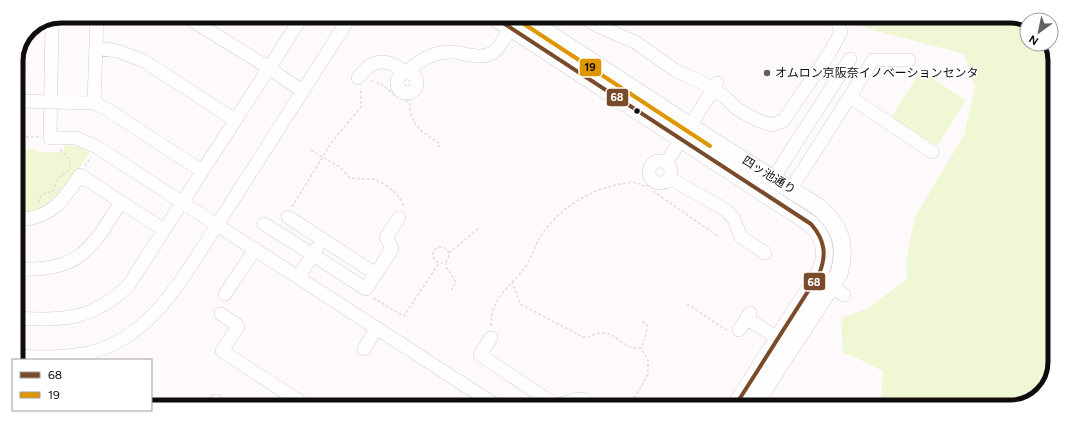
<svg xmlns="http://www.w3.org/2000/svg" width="1071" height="423" font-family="Figtree,'Noto Sans JP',sans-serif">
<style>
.green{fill:#f0f7d4}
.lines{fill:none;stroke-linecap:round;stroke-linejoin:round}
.minor-casing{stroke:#d3cfd1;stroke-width:14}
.major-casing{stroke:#d3cfd1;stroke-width:18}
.path{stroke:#dfdfdf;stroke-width:1.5;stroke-dasharray:3 2;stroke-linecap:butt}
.minor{stroke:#fffeff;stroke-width:13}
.major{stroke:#fffeff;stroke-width:17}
.bus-1-casing{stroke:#fff;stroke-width:7}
.bus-2-casing{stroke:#fff;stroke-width:7}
.bus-1{stroke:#7a4b2a;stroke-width:4}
.bus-2{stroke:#e09601;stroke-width:4}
.poi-dot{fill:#635f61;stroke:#fff;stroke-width:1.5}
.bus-dot{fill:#100b0d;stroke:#fff;stroke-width:1.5}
.labels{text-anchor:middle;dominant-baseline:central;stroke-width:3;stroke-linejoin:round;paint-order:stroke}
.poi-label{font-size:12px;fill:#100b0d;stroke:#fff;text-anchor:start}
.street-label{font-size:12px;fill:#100b0d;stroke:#fff}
.rim{fill:none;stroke:#100b0d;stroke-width:5}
.line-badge{stroke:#fff;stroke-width:1.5}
.badge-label{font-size:11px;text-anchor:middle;font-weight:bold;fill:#fff}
.pale-badge-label{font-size:11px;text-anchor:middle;font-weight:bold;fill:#111}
</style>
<rect width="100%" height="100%" fill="#fefafc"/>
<path class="green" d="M 851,18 L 1025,18 L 1027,20 L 1027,44 L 1050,44 L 1055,58 L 1053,377 L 1037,398 L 1011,407 L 881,407 L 883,371 C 869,365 857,357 843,353 L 841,318 L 869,308 L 907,279 L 907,254 L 915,217 L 964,135 L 975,87 L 964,54 L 851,24 Z
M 921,71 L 966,100 L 937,146 L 891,117 Z
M 64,145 L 80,147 L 90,152 L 64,191 L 42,210 L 16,215 L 16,147 L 37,150 L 38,152 L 59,152 L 64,150 Z"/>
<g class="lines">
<defs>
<path id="minor" d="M 185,16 L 269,68 L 302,91
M 584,17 L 598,26 L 635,42 L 675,70 L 707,85 L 725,97 L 737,109 L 757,120 L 771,125 L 783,121 L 829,54 L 841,32 L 838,22 L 831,18
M 52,20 L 50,138 L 76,138 L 97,147 L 217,225 L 350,17
M 96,48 L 118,51 L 144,61 L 235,120
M397 83a10 10 0 1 1 20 0a10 10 0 1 1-20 0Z
M 358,78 C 373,57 388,58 406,73 C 418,61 434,51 453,52 C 466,53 483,61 495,51 C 501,45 506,35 511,28
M 850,97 L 932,152
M 16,101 L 94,103 L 105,108 L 202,171
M 17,101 L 19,51
M 94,103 L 97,16
M 690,126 L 717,83
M649 172a11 11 0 1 1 22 0a11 11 0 1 1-22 0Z
M 666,163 L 682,138
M 774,177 L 850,59
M 669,178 L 726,210 L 734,219 L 741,237 L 765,253
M 791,189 L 873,60 L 909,60
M 288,217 L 376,274
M 16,220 C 51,218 62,203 80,175 L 164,230
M 264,224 L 313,255 L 317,248
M 16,269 C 80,271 89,252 121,202
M 298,277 L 313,255 L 366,289 L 392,249 L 386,237 L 399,218
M 831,287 L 844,295
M 225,294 L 255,249
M 221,314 L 238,326 L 222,351 L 305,405
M 16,318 C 63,321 92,320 128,286 L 302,17
M 746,318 L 779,339
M 739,330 L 750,313
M 491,338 L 480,355 L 557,406
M 364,349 L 377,328
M 16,356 C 38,357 61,358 83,354 C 150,342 183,277 217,225 L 497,406
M 216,405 L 216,401
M 557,405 L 578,399 L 585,400
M 593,406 L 594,406"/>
<path id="major" d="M 494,17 L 811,224 C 826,239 828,255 819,274 L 735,406
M 524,17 L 713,141 L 820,208 C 841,228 847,245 839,274 L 753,406"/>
</defs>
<use href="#minor" class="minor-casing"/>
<use href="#major" class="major-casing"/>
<path class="path" d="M 371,81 C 388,83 393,101 410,101
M 410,93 C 408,123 416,128 440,144 L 438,147
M 16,137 L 39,137
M 311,150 L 341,168 L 349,177 C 357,180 364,178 372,179 C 384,182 402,195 404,208
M 85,166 L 91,157
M 653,191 L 719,237
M 39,203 C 39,193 45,194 53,191 L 58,178 L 70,169 L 70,160 L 60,149
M 292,207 L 331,143 L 361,107 L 361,88
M433 255a8 8 0 1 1 16 0a8 8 0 1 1-16 0Z
M 449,253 L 479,228
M 446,262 L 446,267 L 456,282 L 451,291
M 512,281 L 520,304 L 583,337 C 591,338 596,332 604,333 C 619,334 622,350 641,348 C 645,340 647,334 647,325 L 641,320
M 373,298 L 404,316 L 439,263
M 687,304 L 728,331
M 491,326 C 491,298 508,289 523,270 C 532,259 534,245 542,234 C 560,208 589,190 620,184 C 631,182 636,181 646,187 L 651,179
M 634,398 L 640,406
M 621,406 L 636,396 L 648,374 L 648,360 L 641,348"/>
<use href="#minor" class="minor"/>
<use href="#major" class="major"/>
<defs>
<path id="bus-1" d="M 494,17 L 811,224 C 825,240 827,255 819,274 L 735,406"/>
<path id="bus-2" d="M 521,22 L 710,146"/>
</defs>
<use href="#bus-1" class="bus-1-casing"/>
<use href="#bus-2" class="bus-2-casing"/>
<use href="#bus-1" class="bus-1"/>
<use href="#bus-2" class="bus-2"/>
</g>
<circle class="poi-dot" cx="767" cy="73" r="4"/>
<circle class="bus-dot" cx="637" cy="111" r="3.5"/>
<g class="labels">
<g class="poi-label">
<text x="775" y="73">オムロン京阪奈イノベーションセンタ</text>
</g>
<g class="street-label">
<text transform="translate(769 175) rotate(32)">四ッ池通り</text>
</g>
</g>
<path d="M0 0H1071V423H0ZM61 23H1010A38 38 0 0 1 1048 61V362A38 38 0 0 1 1010 400H61A38 38 0 0 1 23 362V61A38 38 0 0 1 61 23Z" fill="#fff" fill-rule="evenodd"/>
<path class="rim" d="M61 23H1010A38 38 0 0 1 1048 61V362A38 38 0 0 1 1010 400H61A38 38 0 0 1 23 362V61A38 38 0 0 1 61 23Z"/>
<g class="line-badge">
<rect x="579" y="58" width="23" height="19" rx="4" fill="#e09601"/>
<rect x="606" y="88" width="23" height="19" rx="4" fill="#7a4b2a"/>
<rect x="803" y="272" width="23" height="19" rx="4" fill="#7a4b2a"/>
</g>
<g class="badge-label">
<text x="617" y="101">68</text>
<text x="814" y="286">68</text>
</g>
<g class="pale-badge-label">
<text x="590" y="71">19</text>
</g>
<rect x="12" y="359" width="140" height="52" fill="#ffffff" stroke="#9f9d9e"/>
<rect x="20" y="372" width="20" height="6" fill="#7a4b2a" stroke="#9f9d9e"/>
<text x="48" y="379" font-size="12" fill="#100b0d">68</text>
<rect x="20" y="392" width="20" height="6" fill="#e09601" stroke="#9f9d9e"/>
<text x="48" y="399" font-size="12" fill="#100b0d">19</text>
<g transform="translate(1039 32) rotate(213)"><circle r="19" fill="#ffffff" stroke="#9f9d9e"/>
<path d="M0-3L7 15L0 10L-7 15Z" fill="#635f61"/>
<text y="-6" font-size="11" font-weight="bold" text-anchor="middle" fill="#100b0d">N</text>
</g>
</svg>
